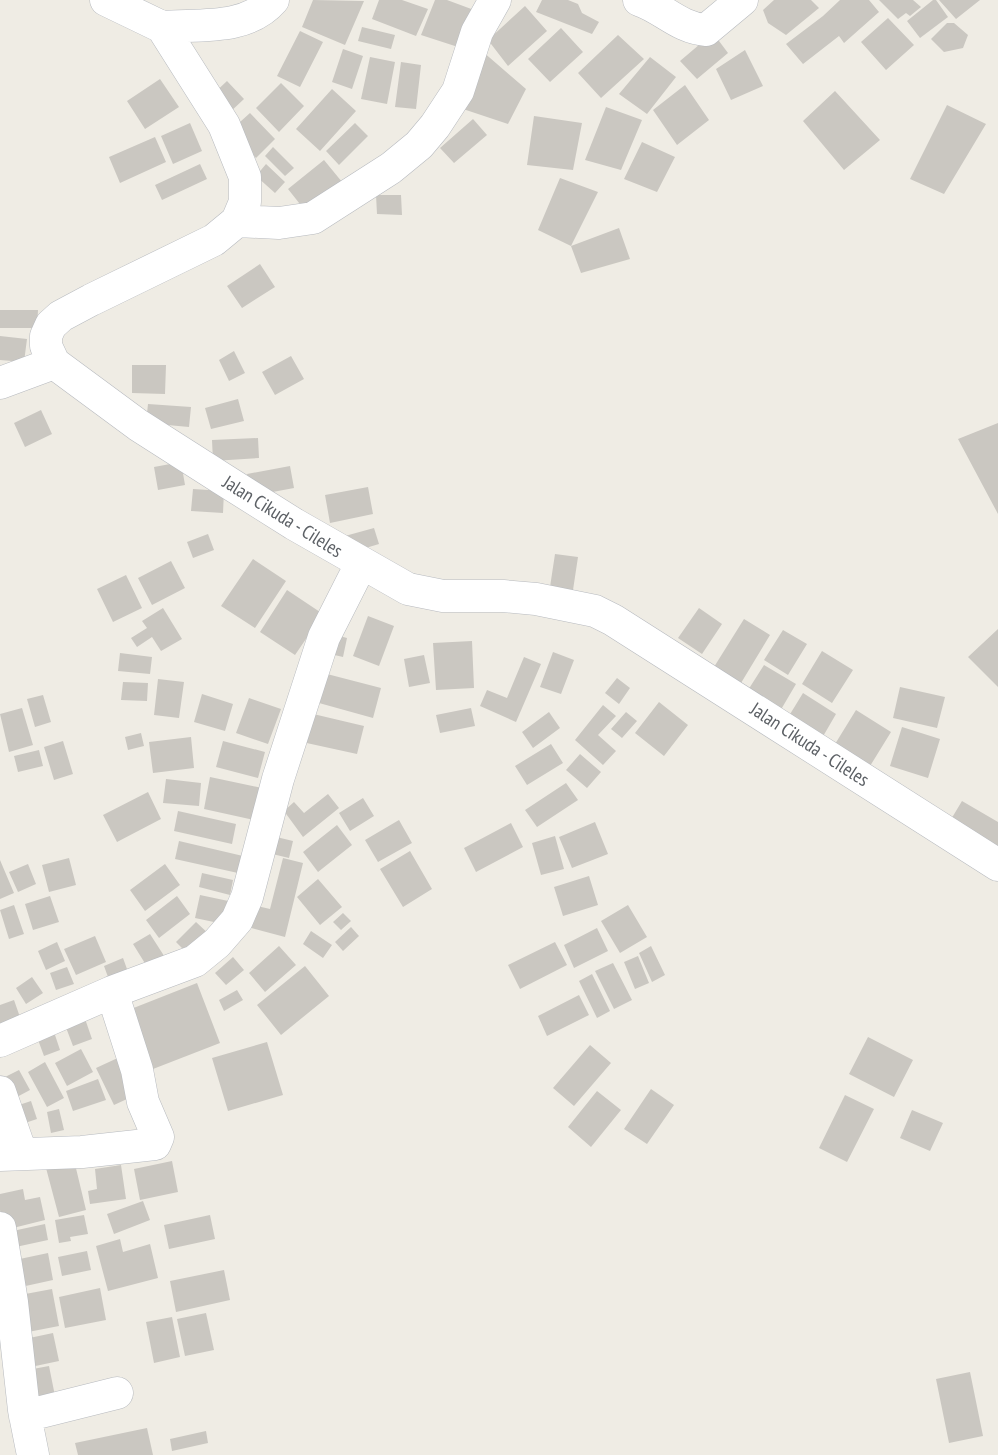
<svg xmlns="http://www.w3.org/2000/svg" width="998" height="1455" font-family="'PT Sans Narrow',sans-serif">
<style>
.building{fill:#cac7c1}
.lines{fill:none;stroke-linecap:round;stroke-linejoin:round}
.minor-casing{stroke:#b7babf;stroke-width:33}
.minor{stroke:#fff;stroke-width:32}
.labels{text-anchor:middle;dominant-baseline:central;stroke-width:6;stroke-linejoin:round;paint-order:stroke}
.street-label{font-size:19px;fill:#5c6065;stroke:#fff}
</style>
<rect width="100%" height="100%" fill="#efece4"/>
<path class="building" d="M 313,0 L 364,1 L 345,45 L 302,27 Z
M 379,0 L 402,0 L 428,9 L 416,36 L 372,19 Z
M 435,0 L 447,0 L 474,10 L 458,47 L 421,35 Z
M 542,0 L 568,0 L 578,4 L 582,13 L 599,22 L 592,34 L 536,12 Z
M 774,0 L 811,0 L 819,8 L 786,35 L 768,23 L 763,10 Z
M 840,0 L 869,0 L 879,12 L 844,43 L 839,36 L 803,64 L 786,44 L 823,16 Z
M 879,0 L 913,0 L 921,7 L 910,16 L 906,13 L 898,19 Z
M 933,0 L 936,0 L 948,17 L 920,38 L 907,21 Z
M 939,0 L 980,0 L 956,19 Z
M 525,6 L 547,31 L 508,66 L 488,40 Z
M 888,18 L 914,45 L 886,70 L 861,42 Z
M 947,23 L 954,23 L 968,35 L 963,48 L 944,52 L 931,39 Z
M 362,27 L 395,35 L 391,49 L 358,41 Z
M 561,28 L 583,52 L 550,82 L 528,59 Z
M 300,31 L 323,42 L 300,87 L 277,76 Z
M 713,33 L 728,53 L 697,79 L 680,61 Z
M 618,35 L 644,59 L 601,98 L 578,73 Z
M 343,49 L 363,56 L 352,89 L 332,82 Z
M 745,50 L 763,86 L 731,100 L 716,69 Z
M 482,51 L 526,89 L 508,124 L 460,108 Z
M 370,57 L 395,62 L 387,104 L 361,99 Z
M 650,57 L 676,77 L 647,114 L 619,94 Z
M 401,62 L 421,65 L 416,109 L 395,107 Z
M 160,79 L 179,107 L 145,129 L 127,101 Z
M 227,81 L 244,99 L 228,114 L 210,97 Z
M 281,83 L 304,106 L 279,132 L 256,108 Z
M 685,85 L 709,120 L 677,145 L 653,110 Z
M 332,89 L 356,111 L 320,151 L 296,129 Z
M 835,91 L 880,140 L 844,170 L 803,121 Z
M 947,105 L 986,124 L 944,194 L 910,179 Z
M 606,107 L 642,120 L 621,170 L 585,160 Z
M 250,113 L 275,139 L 256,158 L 230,131 Z
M 534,116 L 582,123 L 573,170 L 527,165 Z
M 473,119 L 487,135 L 454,163 L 440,148 Z
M 190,123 L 202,151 L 173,164 L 161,136 Z
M 355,123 L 368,136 L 339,165 L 326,151 Z
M 155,137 L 166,162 L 120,183 L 109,157 Z
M 642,142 L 675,157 L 657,192 L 624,179 Z
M 273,147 L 294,168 L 285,176 L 265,156 Z
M 324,160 L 347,188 L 311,218 L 288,189 Z
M 200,164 L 207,179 L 162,200 L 155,185 Z
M 266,164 L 285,182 L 275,193 L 256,176 Z
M 560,178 L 598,192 L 571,246 L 619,228 L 630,259 L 581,273 L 571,246 L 538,230 Z
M 376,195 L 401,195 L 402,215 L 377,214 Z
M 260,264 L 275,287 L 242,308 L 227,286 Z
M 0,310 L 38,310 L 37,328 L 0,328 Z
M 0,336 L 27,339 L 24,362 L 0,360 Z
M 234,351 L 245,373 L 229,381 L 219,360 Z
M 291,356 L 304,379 L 275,395 L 262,372 Z
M 132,365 L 166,365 L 165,394 L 132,393 Z
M 238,399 L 244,421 L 211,429 L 205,408 Z
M 148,404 L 191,407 L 189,427 L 146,423 Z
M 41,410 L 52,434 L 25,447 L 14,423 Z
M 998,423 L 998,514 L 958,439 Z
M 258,438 L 259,458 L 213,461 L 212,440 Z
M 181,462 L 185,485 L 158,490 L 154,467 Z
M 290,466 L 294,488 L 251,496 L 247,474 Z
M 368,487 L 373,514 L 330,523 L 325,495 Z
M 193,489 L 224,491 L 223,513 L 191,511 Z
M 374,528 L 379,544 L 349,553 L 345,536 Z
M 208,534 L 214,550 L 193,558 L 187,542 Z
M 555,554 L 578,557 L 573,590 L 550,587 Z
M 253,559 L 286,581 L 255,628 L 221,606 Z
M 171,561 L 185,588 L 152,605 L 138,578 Z
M 126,575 L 142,608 L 113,622 L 97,589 Z
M 287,590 L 323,614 L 295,655 L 260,632 Z
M 163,608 L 182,639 L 161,651 L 152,637 L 137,647 L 131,638 L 147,628 L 142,621 Z
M 699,608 L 722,624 L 702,654 L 678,638 Z
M 368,616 L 394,626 L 379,666 L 353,656 Z
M 744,619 L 770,635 L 741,683 L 714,667 Z
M 998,629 L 998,687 L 968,657 Z
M 783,630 L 807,644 L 788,675 L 764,660 Z
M 332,634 L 347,638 L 343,657 L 326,653 Z
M 472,641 L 474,688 L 436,690 L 433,643 Z
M 822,651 L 853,670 L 832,703 L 802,684 Z
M 553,652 L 574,660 L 561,694 L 540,687 Z
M 120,653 L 152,657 L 150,674 L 118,671 Z
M 424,655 L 430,683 L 409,687 L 404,659 Z
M 524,657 L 541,664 L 516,722 L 480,706 L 487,690 L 507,698 Z
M 764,665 L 796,684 L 776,718 L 743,698 Z
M 327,674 L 381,688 L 373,718 L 319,703 Z
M 617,678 L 630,688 L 619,704 L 605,693 Z
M 158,679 L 184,682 L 179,718 L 154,715 Z
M 123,682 L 148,683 L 147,701 L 121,700 Z
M 900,687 L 945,697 L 937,728 L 893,718 Z
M 803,693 L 836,714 L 818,745 L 784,724 Z
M 202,694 L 233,704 L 225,731 L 194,722 Z
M 43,695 L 51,722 L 35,727 L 27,699 Z
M 249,698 L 281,709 L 268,744 L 236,733 Z
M 659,702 L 688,725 L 664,756 L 635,733 Z
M 603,705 L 616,716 L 598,735 L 616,751 L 603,765 L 575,740 Z
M 22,708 L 33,745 L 9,752 L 0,714 Z
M 471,708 L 475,726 L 440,733 L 436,715 Z
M 856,710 L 891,732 L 867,771 L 832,749 Z
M 549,712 L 560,728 L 533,748 L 522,732 Z
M 626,712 L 637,721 L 622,738 L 611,729 Z
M 309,713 L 364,726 L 357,754 L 302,742 Z
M 902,727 L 940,739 L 928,778 L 890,766 Z
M 141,733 L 144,746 L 128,750 L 125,737 Z
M 191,737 L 194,768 L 153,773 L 149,742 Z
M 63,741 L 73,774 L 54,780 L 44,747 Z
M 223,741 L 265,752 L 258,778 L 216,767 Z
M 551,744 L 563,763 L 527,785 L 515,766 Z
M 39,750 L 43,766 L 18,772 L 14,756 Z
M 580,754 L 601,772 L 587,788 L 566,770 Z
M 210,777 L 262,788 L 254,820 L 204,809 Z
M 166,779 L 201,783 L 199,806 L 163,803 Z
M 566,783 L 578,800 L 537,827 L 525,810 Z
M 148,792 L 161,819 L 117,842 L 103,815 Z
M 328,794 L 339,808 L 303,837 L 284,811 L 294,802 L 304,813 Z
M 363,798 L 374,816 L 350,831 L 339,813 Z
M 962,801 L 998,822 L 998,855 L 947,826 Z
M 178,811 L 236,824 L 232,844 L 174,831 Z
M 399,820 L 412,843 L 378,862 L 365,840 Z
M 595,822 L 608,854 L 572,868 L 559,837 Z
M 511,823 L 523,847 L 476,872 L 464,848 Z
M 337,825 L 352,845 L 318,872 L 303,852 Z
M 268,835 L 293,841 L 289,858 L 264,852 Z
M 555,836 L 564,869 L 541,875 L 532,843 Z
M 179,841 L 243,856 L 238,873 L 175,859 Z
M 410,851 L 432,889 L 403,907 L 380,869 Z
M 69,858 L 76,885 L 49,892 L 42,865 Z
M 283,858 L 303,863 L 285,937 L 244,926 L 249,904 L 270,909 Z
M 0,860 L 14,893 L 0,899 Z
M 28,864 L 36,884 L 18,892 L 9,872 Z
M 165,864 L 180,885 L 145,911 L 130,890 Z
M 202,873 L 233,880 L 230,895 L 199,887 Z
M 589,876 L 598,905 L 563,916 L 554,887 Z
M 318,879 L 342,907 L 320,925 L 297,897 Z
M 200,895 L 233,902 L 228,925 L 195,918 Z
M 50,896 L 59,922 L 33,930 L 25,904 Z
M 177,896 L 190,914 L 159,938 L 146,920 Z
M 14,905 L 24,934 L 9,939 L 0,910 Z
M 628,905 L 647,937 L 620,953 L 601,921 Z
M 343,913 L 351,921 L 341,930 L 333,922 Z
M 196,922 L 211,936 L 191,957 L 176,942 Z
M 351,927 L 359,936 L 343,951 L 335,942 Z
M 597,928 L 608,951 L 574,968 L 564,945 Z
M 311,931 L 332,945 L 323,958 L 303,944 Z
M 150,934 L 168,962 L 151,973 L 133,944 Z
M 95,936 L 106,962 L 76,975 L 64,949 Z
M 57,942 L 65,961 L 46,970 L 38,951 Z
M 555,942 L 567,965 L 520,989 L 508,965 Z
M 279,946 L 296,965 L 265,992 L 249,973 Z
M 651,946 L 665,975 L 652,982 L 639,953 Z
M 638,956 L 649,983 L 635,989 L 624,962 Z
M 233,957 L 244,970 L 226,985 L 215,973 Z
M 123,958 L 131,980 L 112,988 L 104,966 Z
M 613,963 L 632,1000 L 614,1009 L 595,971 Z
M 305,966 L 329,996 L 281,1035 L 257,1005 Z
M 67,967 L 74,984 L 56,990 L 50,973 Z
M 592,974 L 610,1011 L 597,1018 L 579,981 Z
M 32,977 L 43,993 L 26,1004 L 16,988 Z
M 197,983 L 220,1043 L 153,1069 L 131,1009 Z
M 237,990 L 243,1000 L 224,1011 L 219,1000 Z
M 579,995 L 589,1015 L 547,1036 L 538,1016 Z
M 14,1000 L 21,1020 L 0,1028 L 0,1005 Z
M 82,1010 L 92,1039 L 73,1046 L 62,1017 Z
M 51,1023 L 60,1050 L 44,1056 L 34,1029 Z
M 868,1037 L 913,1060 L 894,1097 L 849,1074 Z
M 267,1042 L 283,1095 L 228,1111 L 212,1058 Z
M 590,1045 L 611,1063 L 574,1106 L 553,1088 Z
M 81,1049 L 93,1072 L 67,1086 L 55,1063 Z
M 122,1056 L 140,1093 L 114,1105 L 96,1068 Z
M 45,1062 L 64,1098 L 47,1107 L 28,1072 Z
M 19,1070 L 30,1090 L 15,1098 L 5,1077 Z
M 98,1079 L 106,1100 L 73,1111 L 66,1091 Z
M 651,1089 L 674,1105 L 647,1144 L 624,1129 Z
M 597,1091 L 621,1110 L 591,1147 L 568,1127 Z
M 845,1095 L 874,1109 L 847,1162 L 819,1148 Z
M 31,1101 L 37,1119 L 16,1126 L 10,1108 Z
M 59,1109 L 64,1130 L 51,1133 L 47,1112 Z
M 912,1110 L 943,1123 L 930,1151 L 900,1138 Z
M 74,1160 L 86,1210 L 59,1217 L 46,1168 Z
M 172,1161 L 178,1192 L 140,1200 L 134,1169 Z
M 121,1165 L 126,1199 L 90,1204 L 88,1191 L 97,1189 L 95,1169 Z
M 23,1189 L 25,1200 L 40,1197 L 45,1220 L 5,1230 L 0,1210 L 0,1194 Z
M 143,1201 L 150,1220 L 114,1234 L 107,1214 Z
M 84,1215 L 88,1234 L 70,1237 L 71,1241 L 59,1243 L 55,1220 Z
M 210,1215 L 215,1239 L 169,1249 L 164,1225 Z
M 45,1224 L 48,1240 L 11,1248 L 8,1232 Z
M 120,1239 L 123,1252 L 150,1244 L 158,1278 L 108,1291 L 96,1246 Z
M 87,1251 L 91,1270 L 62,1276 L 58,1257 Z
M 48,1253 L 53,1280 L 21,1287 L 15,1260 Z
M 224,1270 L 230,1300 L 176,1312 L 170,1281 Z
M 100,1288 L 106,1320 L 65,1328 L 59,1297 Z
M 52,1289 L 59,1326 L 28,1332 L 20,1295 Z
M 206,1313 L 214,1350 L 185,1356 L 177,1319 Z
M 172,1317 L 180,1357 L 154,1363 L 146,1322 Z
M 53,1333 L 59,1361 L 26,1368 L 20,1340 Z
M 49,1366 L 57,1406 L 29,1411 L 22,1371 Z
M 970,1372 L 983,1436 L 949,1443 L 936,1379 Z
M 147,1428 L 153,1455 L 78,1455 L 75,1443 Z
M 206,1431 L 208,1443 L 172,1451 L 170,1439 Z"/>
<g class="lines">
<defs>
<path id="minor" d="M 106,0 L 162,27 L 224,125 L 245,177 L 245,202 L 237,221 L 214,240 L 91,300 L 61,316 L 51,325 L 46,336 L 46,346 L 54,363 L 138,425 L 221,478 L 294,524 L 408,589 L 443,596 L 503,596 L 536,599 L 595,611 L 613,620 L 998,865
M 639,0 C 663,8 679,28 706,30 L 742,0
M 162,27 C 199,24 246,31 273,0
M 237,221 L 279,223 L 313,218 L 391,168 L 419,145 L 435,126 L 458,91 L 477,32 L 495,0
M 0,383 L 54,363
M 0,1041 L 112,992 L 195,961 L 217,943 L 237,920 L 247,897 L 278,779 L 324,637 L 361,564
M 0,1092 L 21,1153
M 0,1155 L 82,1152 L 155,1144 L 158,1137 L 143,1102 L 137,1070 L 112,992
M 0,1228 L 12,1302 L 24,1410 L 33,1455
M 25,1416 L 117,1393"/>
</defs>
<use href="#minor" class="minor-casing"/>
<use href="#minor" class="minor"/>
</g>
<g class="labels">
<g class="street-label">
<text transform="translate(283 516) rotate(32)">Jalan Cikuda - Cileles</text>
<text transform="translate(810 744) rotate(33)">Jalan Cikuda - Cileles</text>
</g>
</g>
</svg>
